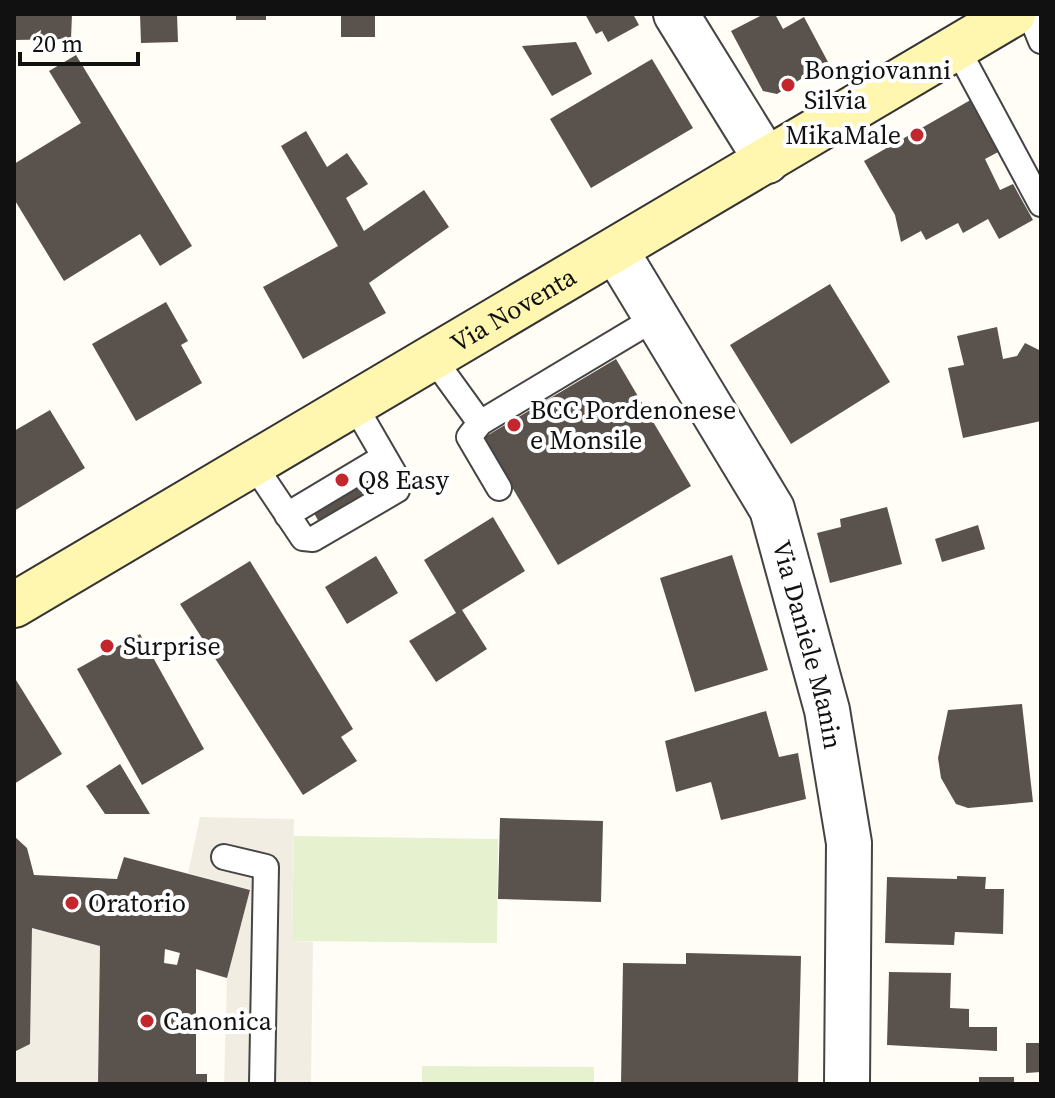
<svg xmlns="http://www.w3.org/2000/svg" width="1055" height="1098" font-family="'Source Serif 4',serif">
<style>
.pitch{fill:#e6f2cf}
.plaza{fill:#f1ede2}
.building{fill:#5a524d;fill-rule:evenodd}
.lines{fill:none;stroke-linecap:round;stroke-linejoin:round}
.lane-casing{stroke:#444;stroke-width:28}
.street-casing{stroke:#444;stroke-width:48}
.secondary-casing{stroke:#333;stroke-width:48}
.lane{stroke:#fff;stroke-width:24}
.street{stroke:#fff;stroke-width:44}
.secondary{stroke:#fff6b0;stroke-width:44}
.poi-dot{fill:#c4262e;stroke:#fff;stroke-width:3}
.labels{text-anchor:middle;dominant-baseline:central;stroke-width:8;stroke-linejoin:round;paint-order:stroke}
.poi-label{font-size:26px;fill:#111;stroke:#fff;text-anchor:start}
.street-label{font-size:26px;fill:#111;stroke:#fff}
</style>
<rect width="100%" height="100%" fill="#fffdf5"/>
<path class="pitch" d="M 294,836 L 498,839 L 497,943 L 292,941 Z
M 422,1066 L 594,1067 L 594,1084 L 422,1084 Z"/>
<path class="plaza" d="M 200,817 L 294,819 L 292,941 L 313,942 L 311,1084 L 224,1084 L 227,978 L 250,890 L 188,873 Z
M 32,928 L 100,946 L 98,1082 L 14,1084 L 14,1052 L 30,1043 Z"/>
<path class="building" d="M 14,14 L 72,14 L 71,39 L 14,40 Z
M 140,14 L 177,14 L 178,42 L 141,43 Z
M 236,14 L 266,14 L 266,20 L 236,20 Z
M 341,14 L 375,14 L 375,37 L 341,37 Z
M 585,14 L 633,14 L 639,25 L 608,42 L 602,31 L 596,34 Z
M 764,14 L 775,14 L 783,29 L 804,17 L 828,62 L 777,94 L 763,91 L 731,31 Z
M 576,42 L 592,74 L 552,96 L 522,46 Z
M 76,55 L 192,246 L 160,266 L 140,234 L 64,281 L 14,199 L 14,164 L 81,123 L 49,71 Z
M 652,59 L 693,128 L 591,188 L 550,119 Z
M 974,98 L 1002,150 L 985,159 L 1000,190 L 1013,184 L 1033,220 L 999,239 L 988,219 L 963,233 L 958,223 L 926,240 L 921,231 L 901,242 L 895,215 L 864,161 Z
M 306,131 L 327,167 L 347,153 L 368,184 L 346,198 L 364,231 L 424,190 L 449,227 L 369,283 L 386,313 L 303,359 L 263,287 L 338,246 L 281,146 Z
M 830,284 L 890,382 L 791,444 L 730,345 Z
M 166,302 L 188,341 L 181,345 L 202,383 L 136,421 L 92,344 Z
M 997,327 L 1003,359 L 1017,356 L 1025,343 L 1041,351 L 1041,421 L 963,438 L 948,368 L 964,365 L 957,336 Z
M 616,359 L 691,486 L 558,565 L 483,438 Z
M 50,410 L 85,468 L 14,511 L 14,431 Z
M 349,471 L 376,516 L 330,542 L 305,497 Z
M 887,507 L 902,564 L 830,583 L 817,533 L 841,527 L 840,519 Z
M 493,517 L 525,571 L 462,610 L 487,649 L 436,682 L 409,641 L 456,613 L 424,560 Z
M 978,525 L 985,549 L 942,562 L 935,539 Z
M 732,555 L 768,670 L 695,692 L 660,578 Z
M 376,556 L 398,593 L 347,624 L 325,587 Z
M 250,561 L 353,729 L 341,737 L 357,761 L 303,795 L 180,604 Z
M 140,634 L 204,749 L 142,785 L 77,669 Z
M 16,680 L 62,754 L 14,784 L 14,682 Z
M 1022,704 L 1033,802 L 968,808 L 956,804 L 941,778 L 938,758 L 948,710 Z
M 766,711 L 779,757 L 798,753 L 806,799 L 721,820 L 711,782 L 676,792 L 665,741 Z
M 120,764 L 150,814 L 105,814 L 86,786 Z
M 500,818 L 603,821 L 601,902 L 498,899 Z
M 14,836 L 27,848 L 34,875 L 117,879 L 124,857 L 250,890 L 227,978 L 196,969 L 196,1074 L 207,1074 L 207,1084 L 98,1084 L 100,946 L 32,928 L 30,1044 L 14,1052 ZM 165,949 L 180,953 L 177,965 L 164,963 Z
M 957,876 L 986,877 L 985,889 L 1004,889 L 1003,934 L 955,932 L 954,945 L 885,943 L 887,877 L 957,879 Z
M 686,953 L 801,956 L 798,1084 L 621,1084 L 623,963 L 686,964 Z
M 889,972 L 951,973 L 950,1008 L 969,1009 L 969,1027 L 997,1027 L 997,1051 L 887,1045 Z
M 1026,1043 L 1041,1043 L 1041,1072 L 1026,1073 Z
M 979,1077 L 1014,1077 L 1014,1084 L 979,1084 Z"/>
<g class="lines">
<defs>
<path id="lane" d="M 1030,14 L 1041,41
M 957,48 L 1041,204
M 433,358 L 480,423
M 254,465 L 303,538 L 313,539 L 397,490 L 399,482 L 355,406
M 499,488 L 469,437 L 480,423 L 657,317
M 287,515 L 384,457
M 224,857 L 266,867 L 262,1084"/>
<g id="street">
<path d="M 676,14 L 767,161"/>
<path id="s1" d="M 616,251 L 772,509 L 827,710 L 849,843 L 847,1084"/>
</g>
<g id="secondary">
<path id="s2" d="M 14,605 L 1013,14"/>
</g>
</defs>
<use href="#lane" class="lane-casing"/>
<use href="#street" class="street-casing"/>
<use href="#secondary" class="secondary-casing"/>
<use href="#lane" class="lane"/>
<use href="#street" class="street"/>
<use href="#secondary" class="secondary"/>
</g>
<g class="poi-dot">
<circle cx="788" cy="85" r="8"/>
<circle cx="917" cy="135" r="8"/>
<circle cx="514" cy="425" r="8"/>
<circle cx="342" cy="480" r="8"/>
<circle cx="107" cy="646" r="8"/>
<circle cx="72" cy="903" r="8"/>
<circle cx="147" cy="1021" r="8"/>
</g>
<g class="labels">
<g class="poi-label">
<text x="804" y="70">Bongiovanni<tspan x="804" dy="30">Silvia</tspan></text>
<text x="901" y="135" text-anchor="end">MikaMale</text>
<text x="530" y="410">BCC Pordenonese<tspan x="530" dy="30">e Monsile</tspan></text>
<text x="358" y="480">Q8 Easy</text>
<text x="123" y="646">Surprise</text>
<text x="88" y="903">Oratorio</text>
<text x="163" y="1021">Canonica</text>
</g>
<g class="street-label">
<text stroke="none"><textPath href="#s2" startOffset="580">Via Noventa</textPath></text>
<text stroke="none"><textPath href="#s1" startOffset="442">Via Daniele Manin</textPath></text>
</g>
</g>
<rect width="1055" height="1098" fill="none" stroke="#111111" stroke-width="32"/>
<path d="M20 52v12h118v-12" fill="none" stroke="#111111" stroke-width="4"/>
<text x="32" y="52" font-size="24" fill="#111111" stroke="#ffffff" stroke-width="6" paint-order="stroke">20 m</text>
</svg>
